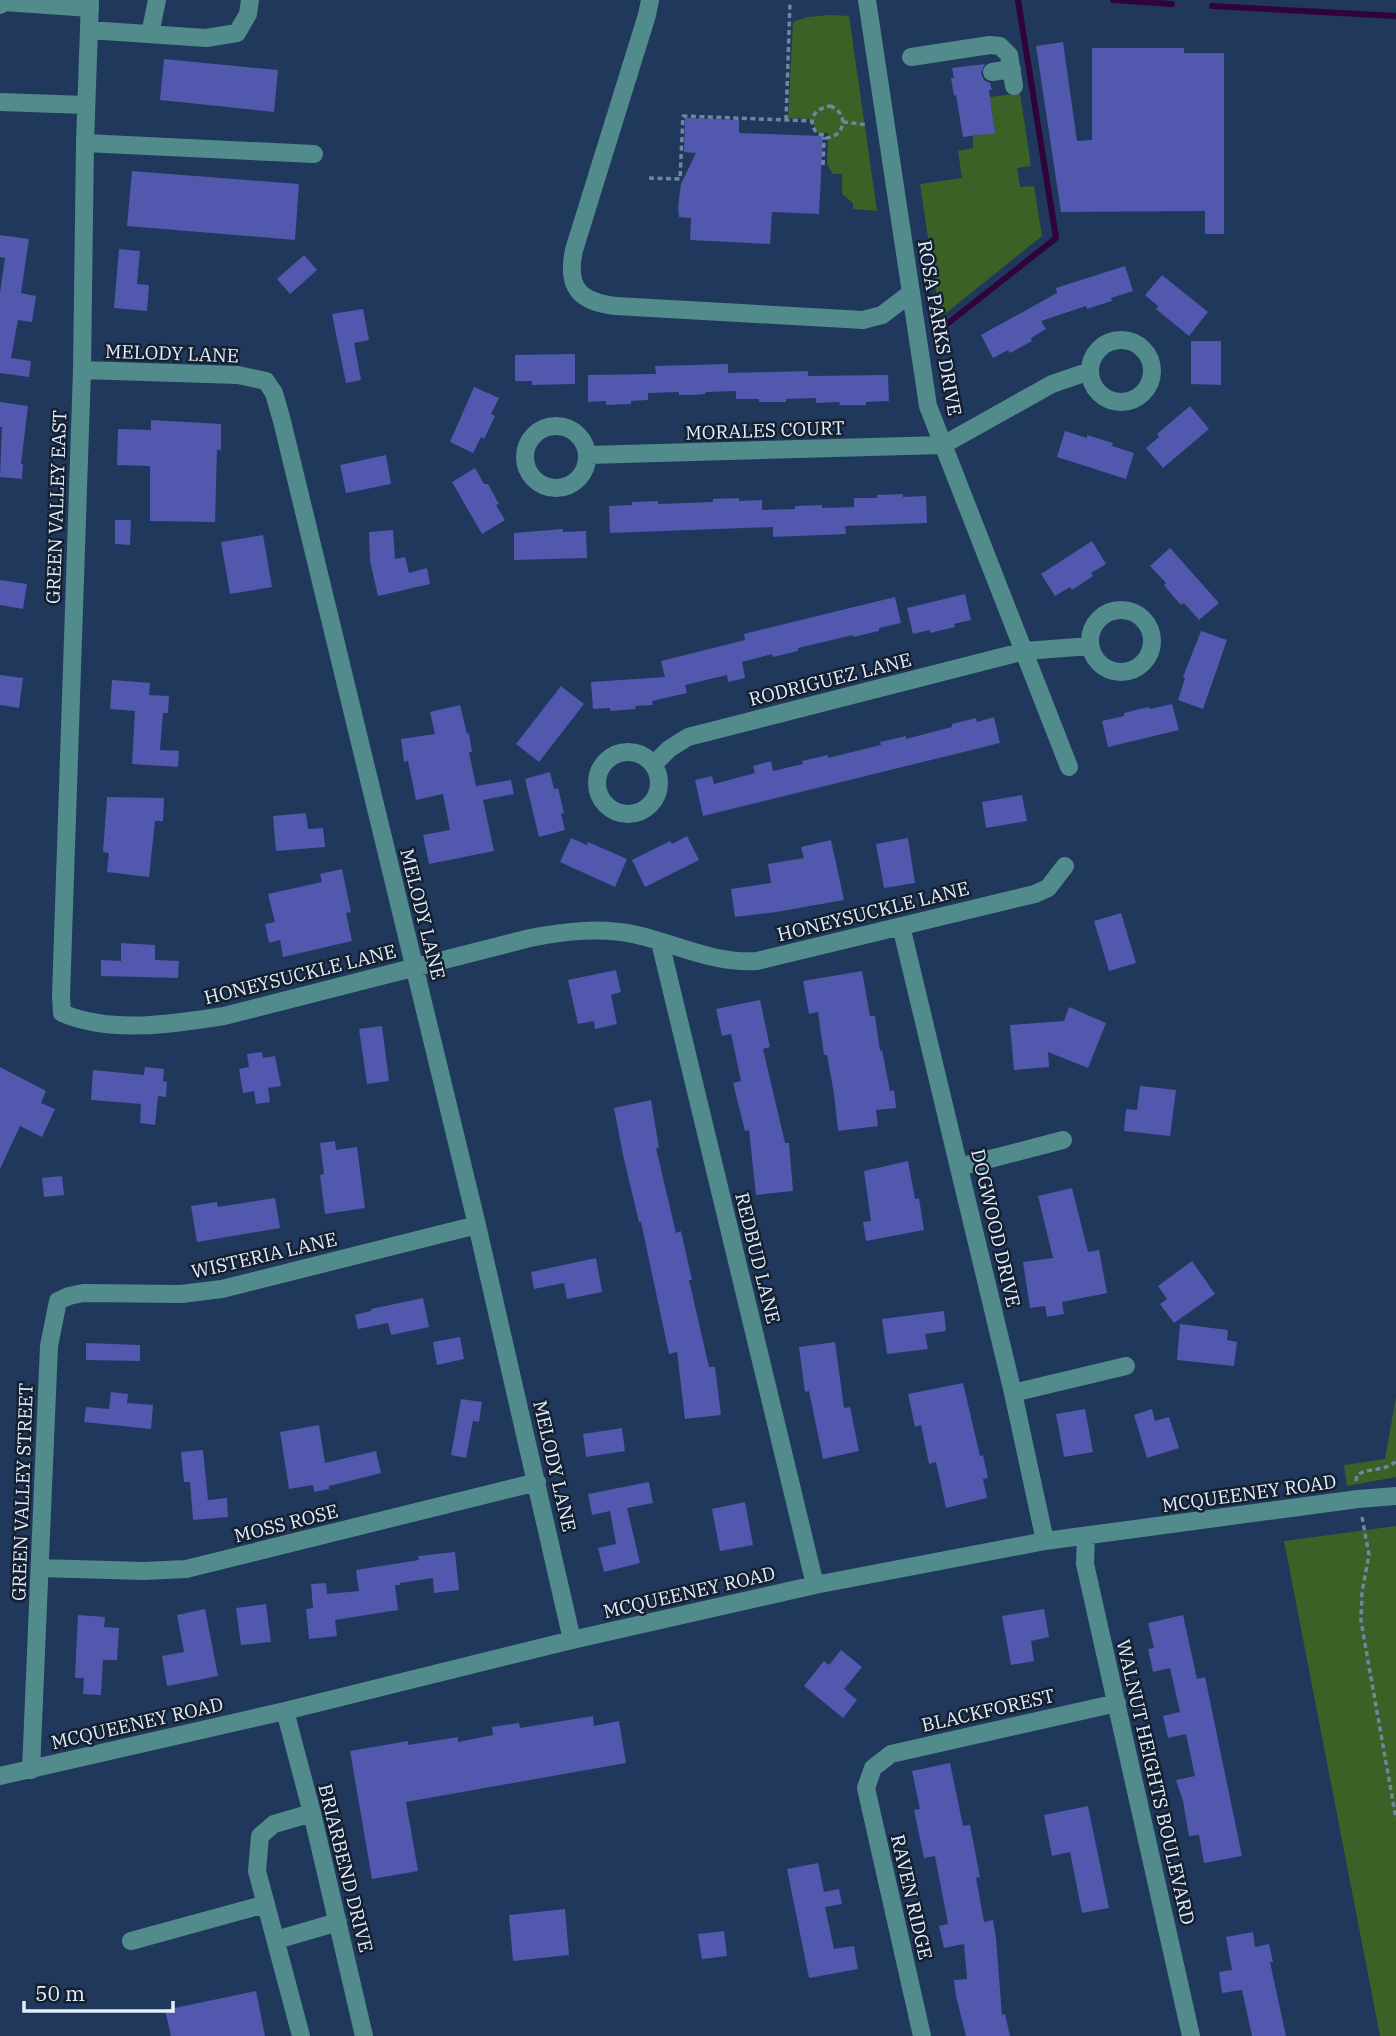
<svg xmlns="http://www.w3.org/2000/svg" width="1396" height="2036" font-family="'IBM Plex Serif',serif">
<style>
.green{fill:#3a6227}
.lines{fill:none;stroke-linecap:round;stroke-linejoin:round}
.stream{stroke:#30033d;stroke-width:6}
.building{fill:#5158ad}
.path{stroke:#72859f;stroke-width:3.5;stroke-dasharray:5 3.5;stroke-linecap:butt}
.minor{stroke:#528b8c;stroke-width:18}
.labels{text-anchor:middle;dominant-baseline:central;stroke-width:5;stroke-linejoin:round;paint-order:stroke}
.street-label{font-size:19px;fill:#e4eefc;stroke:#142030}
</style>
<rect width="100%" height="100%" fill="#1f385c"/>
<path class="green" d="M 831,15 L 849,16 L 877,211 L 853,209 L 853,203 L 842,194 L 842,174 L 833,174 L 827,164 L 828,133 L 818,133 L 815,129 L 813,119 L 788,118 L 793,22 L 808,17 Z
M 1020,93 L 1031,166 L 1017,168 L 1020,187 L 1034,186 L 1042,236 L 940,318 L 920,184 L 962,178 L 958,151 L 973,148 L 973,136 L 995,132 L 990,97 Z
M 1396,1397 L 1396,1477 L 1347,1486 L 1344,1465 L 1385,1459 Z
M 1396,1526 L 1396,2036 L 1380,2036 L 1284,1541 Z"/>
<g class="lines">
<path class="stream" d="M 1113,0 L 1172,4
M 1212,6 L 1396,16
M 937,332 L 1056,238 L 1018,0"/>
</g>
<path class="building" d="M 1063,42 L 1077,141 L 1092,140 L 1092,48 L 1184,48 L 1184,53 L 1224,53 L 1224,234 L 1205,234 L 1205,211 L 1061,212 L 1036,46 Z
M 164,59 L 278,70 L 274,112 L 160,100 Z
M 985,64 L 981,73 L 984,80 L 990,83 L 992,90 L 989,90 L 995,133 L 963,137 L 956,95 L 954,96 L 951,78 L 954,78 L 952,68 Z
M 685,118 L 739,120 L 739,133 L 823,136 L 819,214 L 772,212 L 770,244 L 690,240 L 691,218 L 679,217 L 678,207 L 681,184 L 696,153 L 684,152 Z
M 132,171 L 299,184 L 295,240 L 127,226 Z
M 0,235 L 29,239 L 21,293 L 36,296 L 32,322 L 18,320 L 11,358 L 31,361 L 29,377 L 0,373 L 0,293 L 5,258 L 0,257 Z
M 119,249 L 140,251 L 137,284 L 149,285 L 147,311 L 114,308 Z
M 304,255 L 317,270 L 290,294 L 277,279 Z
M 1125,266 L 1133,291 L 1111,298 L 1112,301 L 1099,305 L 1087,309 L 1086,306 L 1041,321 L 1046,329 L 1031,338 L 1032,341 L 1010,353 L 1008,350 L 993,358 L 981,335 L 1057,293 L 1056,288 Z
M 1162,275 L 1208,312 L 1189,336 L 1156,309 L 1158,306 L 1145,295 Z
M 363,309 L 369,340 L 354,343 L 361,380 L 346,383 L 332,314 Z
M 1191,341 L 1221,341 L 1221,385 L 1191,384 Z
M 575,354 L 575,384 L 532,385 L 532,381 L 515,381 L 515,355 Z
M 728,364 L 728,373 L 808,371 L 808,376 L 888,375 L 889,401 L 866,402 L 866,405 L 840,405 L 839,402 L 816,403 L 816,398 L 786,399 L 786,402 L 759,402 L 759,399 L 736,399 L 736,391 L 706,392 L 705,394 L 692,395 L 679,395 L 679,392 L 648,393 L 648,400 L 631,401 L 631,404 L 606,405 L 606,401 L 588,402 L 588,375 L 656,374 L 655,366 Z
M 474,387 L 499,398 L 491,414 L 495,416 L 484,439 L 481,437 L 473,453 L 450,442 Z
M 0,402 L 28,406 L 21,464 L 23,464 L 22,479 L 0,477 L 2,427 L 0,427 Z
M 1190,406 L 1209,429 L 1163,468 L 1146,448 L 1159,437 L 1157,434 Z
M 151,420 L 221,424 L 221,450 L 217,450 L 215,522 L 150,521 L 150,466 L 117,465 L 118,429 L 151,430 Z
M 1065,431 L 1087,438 L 1087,435 L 1113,443 L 1112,446 L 1134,453 L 1126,479 L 1057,457 Z
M 386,455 L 391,484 L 346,493 L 340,465 Z
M 475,468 L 484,484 L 488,484 L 499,504 L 496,505 L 505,520 L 482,534 L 452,482 Z
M 903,494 L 903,497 L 926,496 L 927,523 L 845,526 L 846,534 L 773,537 L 773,527 L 610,533 L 609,506 L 632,505 L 632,502 L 658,501 L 658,504 L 713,502 L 713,499 L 739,498 L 739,501 L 762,500 L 762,510 L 795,509 L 795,506 L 822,505 L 822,508 L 854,507 L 854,498 L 877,498 L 877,495 Z
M 115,520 L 131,520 L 130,545 L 115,544 Z
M 563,529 L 563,532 L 586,531 L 587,558 L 514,560 L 514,533 Z
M 393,530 L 395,559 L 405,557 L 409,573 L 427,568 L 430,584 L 378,596 L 370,561 L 369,532 Z
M 263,535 L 272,587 L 230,594 L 221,542 Z
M 1092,541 L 1106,564 L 1091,573 L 1093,576 L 1072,590 L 1070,587 L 1055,596 L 1041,574 Z
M 1170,548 L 1219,603 L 1199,620 L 1184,603 L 1181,605 L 1172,595 L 1164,585 L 1166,583 L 1150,566 Z
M 0,580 L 27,584 L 23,609 L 0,605 Z
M 965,594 L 971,620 L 954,624 L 955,627 L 930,633 L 930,630 L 913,634 L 907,608 Z
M 895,597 L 901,623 L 879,628 L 879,631 L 853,637 L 853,635 L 798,648 L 798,651 L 773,657 L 772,654 L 742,662 L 745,678 L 728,682 L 727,675 L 685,685 L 687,693 L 652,701 L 653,705 L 635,706 L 636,709 L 610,711 L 610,708 L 593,709 L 591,682 L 665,677 L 661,661 L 745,640 L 744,634 Z
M 1201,631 L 1227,640 L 1203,709 L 1178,700 L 1185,678 L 1183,677 Z
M 0,675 L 23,678 L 19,708 L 0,705 Z
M 112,680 L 150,683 L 149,695 L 169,696 L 168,713 L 163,713 L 160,750 L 179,751 L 178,767 L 132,764 L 135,711 L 110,709 Z
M 561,686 L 584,704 L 539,762 L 516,744 Z
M 1172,704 L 1179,730 L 1108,747 L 1102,721 L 1124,716 L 1124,713 L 1136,710 L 1149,707 L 1150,709 Z
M 460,705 L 467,734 L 469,733 L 472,752 L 469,752 L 476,786 L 511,780 L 514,794 L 483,800 L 494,851 L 429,864 L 423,835 L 450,830 L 443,794 L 416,800 L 408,761 L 404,762 L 401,739 L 435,734 L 430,712 Z
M 994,717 L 1000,743 L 703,816 L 695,780 L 712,776 L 714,784 L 755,773 L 753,766 L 771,761 L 773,771 L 803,764 L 802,761 L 828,755 L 828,758 L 881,745 L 880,742 L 906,736 L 906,739 L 952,727 L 952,724 L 976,718 L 977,722 Z
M 550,772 L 554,789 L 558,788 L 564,813 L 561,814 L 565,830 L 539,837 L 525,779 Z
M 1022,795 L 1027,821 L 986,828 L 982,802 Z
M 107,797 L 164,798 L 163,821 L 155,821 L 149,877 L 107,872 L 109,853 L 103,852 Z
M 306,813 L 308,829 L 323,828 L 325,847 L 276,851 L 273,816 Z
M 687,836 L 699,860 L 645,887 L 632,860 L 670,841 L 672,844 Z
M 571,838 L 587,845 L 588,842 L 627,859 L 615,887 L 560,862 Z
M 908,838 L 915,883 L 884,888 L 876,844 Z
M 831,840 L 844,900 L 776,912 L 735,917 L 731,889 L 771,883 L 768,864 L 804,858 L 801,847 Z
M 342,869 L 351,912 L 346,913 L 352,941 L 283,957 L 280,940 L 269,943 L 265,924 L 275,922 L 268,894 L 322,882 L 320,874 Z
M 1121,913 L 1136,963 L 1109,971 L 1094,921 Z
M 121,943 L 155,945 L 155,960 L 179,961 L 178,978 L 101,976 L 101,960 L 121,961 Z
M 616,970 L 621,992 L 611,995 L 617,1024 L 595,1029 L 594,1021 L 578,1024 L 568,980 Z
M 862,971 L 870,1016 L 875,1016 L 880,1051 L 882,1050 L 890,1091 L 894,1090 L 896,1108 L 876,1110 L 878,1126 L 838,1131 L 834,1094 L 827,1055 L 824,1055 L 818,1012 L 809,1014 L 803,981 Z
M 760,1000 L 770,1047 L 763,1049 L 785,1143 L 789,1143 L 793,1191 L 756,1195 L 749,1130 L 745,1131 L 733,1083 L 741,1081 L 731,1034 L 722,1036 L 716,1009 Z
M 1069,1007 L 1106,1023 L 1088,1068 L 1048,1052 L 1049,1067 L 1014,1070 L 1010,1025 L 1064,1021 Z
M 382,1026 L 389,1081 L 367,1084 L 359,1029 Z
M 262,1052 L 263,1058 L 275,1056 L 281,1086 L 268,1088 L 270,1102 L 256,1104 L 254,1091 L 243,1093 L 239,1069 L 249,1067 L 247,1054 Z
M 0,1067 L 46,1091 L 41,1103 L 55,1109 L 42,1137 L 20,1126 L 0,1169 Z
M 145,1067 L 164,1069 L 163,1081 L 167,1082 L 166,1097 L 158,1096 L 155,1125 L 140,1123 L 141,1104 L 91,1100 L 93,1070 L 144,1075 Z
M 1140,1086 L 1176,1090 L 1170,1136 L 1124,1131 L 1126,1109 L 1137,1110 Z
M 651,1100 L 659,1148 L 656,1148 L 676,1233 L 681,1231 L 692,1280 L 689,1280 L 709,1367 L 715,1367 L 721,1415 L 685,1419 L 677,1352 L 669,1354 L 641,1222 L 639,1222 L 623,1155 L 614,1108 Z
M 335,1141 L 336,1150 L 357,1147 L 365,1208 L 325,1214 L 320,1175 L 324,1174 L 320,1143 Z
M 908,1161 L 915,1199 L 919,1198 L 924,1230 L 866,1241 L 863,1222 L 871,1221 L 864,1171 Z
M 62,1176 L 64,1195 L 44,1197 L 42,1178 Z
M 1072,1188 L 1088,1252 L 1099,1250 L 1107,1293 L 1062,1302 L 1064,1314 L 1047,1317 L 1045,1306 L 1030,1308 L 1023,1262 L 1053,1258 L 1038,1196 Z
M 275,1198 L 280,1228 L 197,1242 L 191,1206 L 217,1202 L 218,1207 Z
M 596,1258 L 602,1292 L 567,1299 L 564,1283 L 534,1289 L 531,1272 Z
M 1192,1261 L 1215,1294 L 1174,1323 L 1160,1304 L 1167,1299 L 1158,1286 Z
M 423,1298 L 429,1327 L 391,1335 L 388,1323 L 358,1329 L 355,1315 L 371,1311 L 371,1309 Z
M 944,1311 L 946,1331 L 925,1334 L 928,1349 L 887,1354 L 882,1319 Z
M 1180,1324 L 1228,1330 L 1227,1340 L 1237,1342 L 1234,1366 L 1177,1360 Z
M 460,1337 L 464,1359 L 437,1365 L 433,1342 Z
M 835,1342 L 844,1408 L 850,1407 L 859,1451 L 823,1459 L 809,1391 L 805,1392 L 799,1347 Z
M 86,1343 L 140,1345 L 140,1361 L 86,1360 Z
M 963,1383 L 980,1456 L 983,1455 L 988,1478 L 983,1479 L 987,1498 L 946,1508 L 936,1462 L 929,1464 L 921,1425 L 915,1427 L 908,1394 Z
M 111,1392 L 128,1394 L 127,1403 L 153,1405 L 151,1429 L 84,1422 L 86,1407 L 109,1409 Z
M 461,1399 L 482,1402 L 479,1422 L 473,1421 L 466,1458 L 451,1455 Z
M 1085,1409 L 1093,1452 L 1064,1457 L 1056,1414 Z
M 1152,1409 L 1155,1421 L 1169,1417 L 1179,1448 L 1147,1458 L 1134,1415 Z
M 319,1425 L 325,1463 L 376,1451 L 381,1473 L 329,1486 L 329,1489 L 314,1492 L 313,1485 L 289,1489 L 280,1432 Z
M 622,1428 L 625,1451 L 586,1457 L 583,1434 Z
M 203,1450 L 208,1500 L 227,1498 L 228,1517 L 193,1520 L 190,1482 L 184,1482 L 181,1452 Z
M 649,1482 L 653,1503 L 627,1508 L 640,1563 L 604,1572 L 598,1548 L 616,1544 L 610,1511 L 592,1515 L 588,1494 Z
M 745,1502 L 753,1545 L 720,1551 L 712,1509 Z
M 455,1552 L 459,1590 L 434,1593 L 433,1578 L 400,1583 L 400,1585 L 395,1585 L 398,1610 L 335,1620 L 337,1636 L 309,1639 L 306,1609 L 313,1608 L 311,1584 L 326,1583 L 327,1594 L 359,1591 L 356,1570 L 419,1560 L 418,1556 Z
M 266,1604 L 271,1642 L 241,1645 L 236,1608 Z
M 205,1609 L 218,1676 L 167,1686 L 162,1656 L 184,1652 L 177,1615 Z
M 1044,1609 L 1049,1637 L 1031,1641 L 1034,1661 L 1011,1665 L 1002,1616 Z
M 78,1615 L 105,1617 L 104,1627 L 119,1628 L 117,1660 L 103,1660 L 101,1695 L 83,1694 L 84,1678 L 75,1678 Z
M 1183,1615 L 1197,1679 L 1205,1677 L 1242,1856 L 1204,1863 L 1199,1835 L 1189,1836 L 1183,1801 L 1176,1780 L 1195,1776 L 1186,1734 L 1168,1738 L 1163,1716 L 1180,1712 L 1170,1668 L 1153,1672 L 1148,1649 L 1154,1648 L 1148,1623 Z
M 841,1650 L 862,1667 L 844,1689 L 857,1700 L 843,1718 L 804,1686 L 824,1661 L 829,1665 Z
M 593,1716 L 594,1726 L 619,1721 L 626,1763 L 406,1802 L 418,1871 L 372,1879 L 350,1751 L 408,1741 L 408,1745 L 458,1737 L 458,1742 L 493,1735 L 492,1727 L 519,1723 L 520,1728 Z
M 950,1763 L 963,1826 L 970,1825 L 980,1877 L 976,1878 L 984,1922 L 993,1920 L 996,1938 L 1002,2015 L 1005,2014 L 1010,2036 L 966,2036 L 956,1996 L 954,1980 L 967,1979 L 964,1944 L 944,1948 L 939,1926 L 948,1924 L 935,1856 L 924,1858 L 914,1810 L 920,1809 L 912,1771 Z
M 1088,1806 L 1109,1908 L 1082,1913 L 1070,1852 L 1052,1856 L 1044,1815 Z
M 818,1863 L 824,1892 L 839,1889 L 842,1904 L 825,1907 L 834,1949 L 854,1946 L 858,1969 L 809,1978 L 787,1869 Z
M 565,1909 L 569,1955 L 513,1961 L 509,1915 Z
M 724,1931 L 727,1956 L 702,1959 L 698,1934 Z
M 1253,1932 L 1255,1947 L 1269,1944 L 1273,1962 L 1270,1962 L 1286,2036 L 1252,2036 L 1242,1990 L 1222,1993 L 1219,1972 L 1232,1970 L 1226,1937 Z
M 256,1991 L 265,2036 L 171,2036 L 165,2010 Z"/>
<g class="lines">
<path class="path" d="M 830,106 C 849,113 846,136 826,138 L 824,135 L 818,134 C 806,122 814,108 830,106 Z
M 786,120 L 790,2
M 843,122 L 868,125
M 823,165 L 824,137
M 649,178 L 680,179 L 683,116 L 812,121
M 1356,1481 L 1357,1475 C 1369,1467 1385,1472 1396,1461
M 1362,1517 L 1369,1555 L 1362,1592 L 1361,1621 L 1396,1819"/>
<path class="minor" d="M 90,0 L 85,143 L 82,370 L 61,996 L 62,1013 C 111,1034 174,1024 224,1016 L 530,938 C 566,931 601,927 637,935 C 677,944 714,964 757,961 L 1035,894 L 1048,888 L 1065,866
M 650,0 L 647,15 L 574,250 C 566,287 579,302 616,306 L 863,320 L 882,315 L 911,293
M 867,0 L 928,406 L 1069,767
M 0,5 L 4,2 L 90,8
M 89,30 L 206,38 L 237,33 L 248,14 L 250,0
M 150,34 L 157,0
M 911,57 L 990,45 L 1000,46 L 1009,55 L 1014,86
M 992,72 L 1012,69
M 0,102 L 86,105
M 85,143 L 314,154
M1090 371a31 31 0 1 1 62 0a31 31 0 1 1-62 0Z
M 82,370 L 238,375 L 266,381 L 274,393 L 282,421 L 477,1225 L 572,1640
M525 457a31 31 0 1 1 62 0a31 31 0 1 1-62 0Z
M 588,455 L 943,445 L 1052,384 L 1090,371
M1090 641a31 31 0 1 1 62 0a31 31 0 1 1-62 0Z
M597 783a31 31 0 1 1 62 0a31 31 0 1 1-62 0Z
M 654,764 L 669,749 L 688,737 L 1025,651 L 1090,646
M 901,926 L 1013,1393 L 1045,1541
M 660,942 L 815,1585
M 959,1167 L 1063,1140
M 1013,1393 L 1126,1366
M 1086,1536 L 1085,1564 L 1191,2036
M 40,1568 L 144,1571 L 186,1569 L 537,1482
M 285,1711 L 312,1813 L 364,2036
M 31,1770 L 49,1346 L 58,1301 L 69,1296 L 83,1293 L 181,1294 L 222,1289 L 477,1225
M 0,1776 L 285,1711 L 572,1640 L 815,1585 L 1045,1541 L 1358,1499 L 1396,1496
M 276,1940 L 338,1922
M 131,1941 L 266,1904
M 301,2036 L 257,1871 L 260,1836 L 274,1824 L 312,1813
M 922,2036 L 866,1788 L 873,1768 L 891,1754 L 1117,1703"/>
</g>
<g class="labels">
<g class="street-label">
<text transform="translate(940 328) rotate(80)">ROSA PARKS DRIVE</text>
<text transform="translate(172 353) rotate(2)">MELODY LANE</text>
<text transform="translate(765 430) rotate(-2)">MORALES COURT</text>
<text transform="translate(56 507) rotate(-88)">GREEN VALLEY EAST</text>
<text transform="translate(830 679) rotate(-14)">RODRIGUEZ LANE</text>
<text transform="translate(873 911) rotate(-14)">HONEYSUCKLE LANE</text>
<text transform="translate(423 914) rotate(76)">MELODY LANE</text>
<text transform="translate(300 974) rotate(-14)">HONEYSUCKLE LANE</text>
<text transform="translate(996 1228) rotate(77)">DOGWOOD DRIVE</text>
<text transform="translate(264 1255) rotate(-13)">WISTERIA LANE</text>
<text transform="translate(758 1258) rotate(76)">REDBUD LANE</text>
<text transform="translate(555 1466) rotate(77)">MELODY LANE</text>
<text transform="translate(22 1492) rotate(-88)">GREEN VALLEY STREET</text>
<text transform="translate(1249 1493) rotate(-8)">MCQUEENEY ROAD</text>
<text transform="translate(286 1523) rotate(-14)">MOSS ROSE</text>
<text transform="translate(689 1592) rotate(-13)">MCQUEENEY ROAD</text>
<text transform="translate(988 1710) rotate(-13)">BLACKFOREST</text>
<text transform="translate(137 1723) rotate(-13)">MCQUEENEY ROAD</text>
<text transform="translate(1156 1782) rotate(77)">WALNUT HEIGHTS BOULEVARD</text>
<text transform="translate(346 1868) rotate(76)">BRIARBEND DRIVE</text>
<text transform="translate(912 1897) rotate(77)">RAVEN RIDGE</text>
</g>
</g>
<path d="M24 2001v10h149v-10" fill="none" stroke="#e4eefc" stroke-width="3.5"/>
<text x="35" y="2001" font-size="21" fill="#e4eefc" stroke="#142030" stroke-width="5" paint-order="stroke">50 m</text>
</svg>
